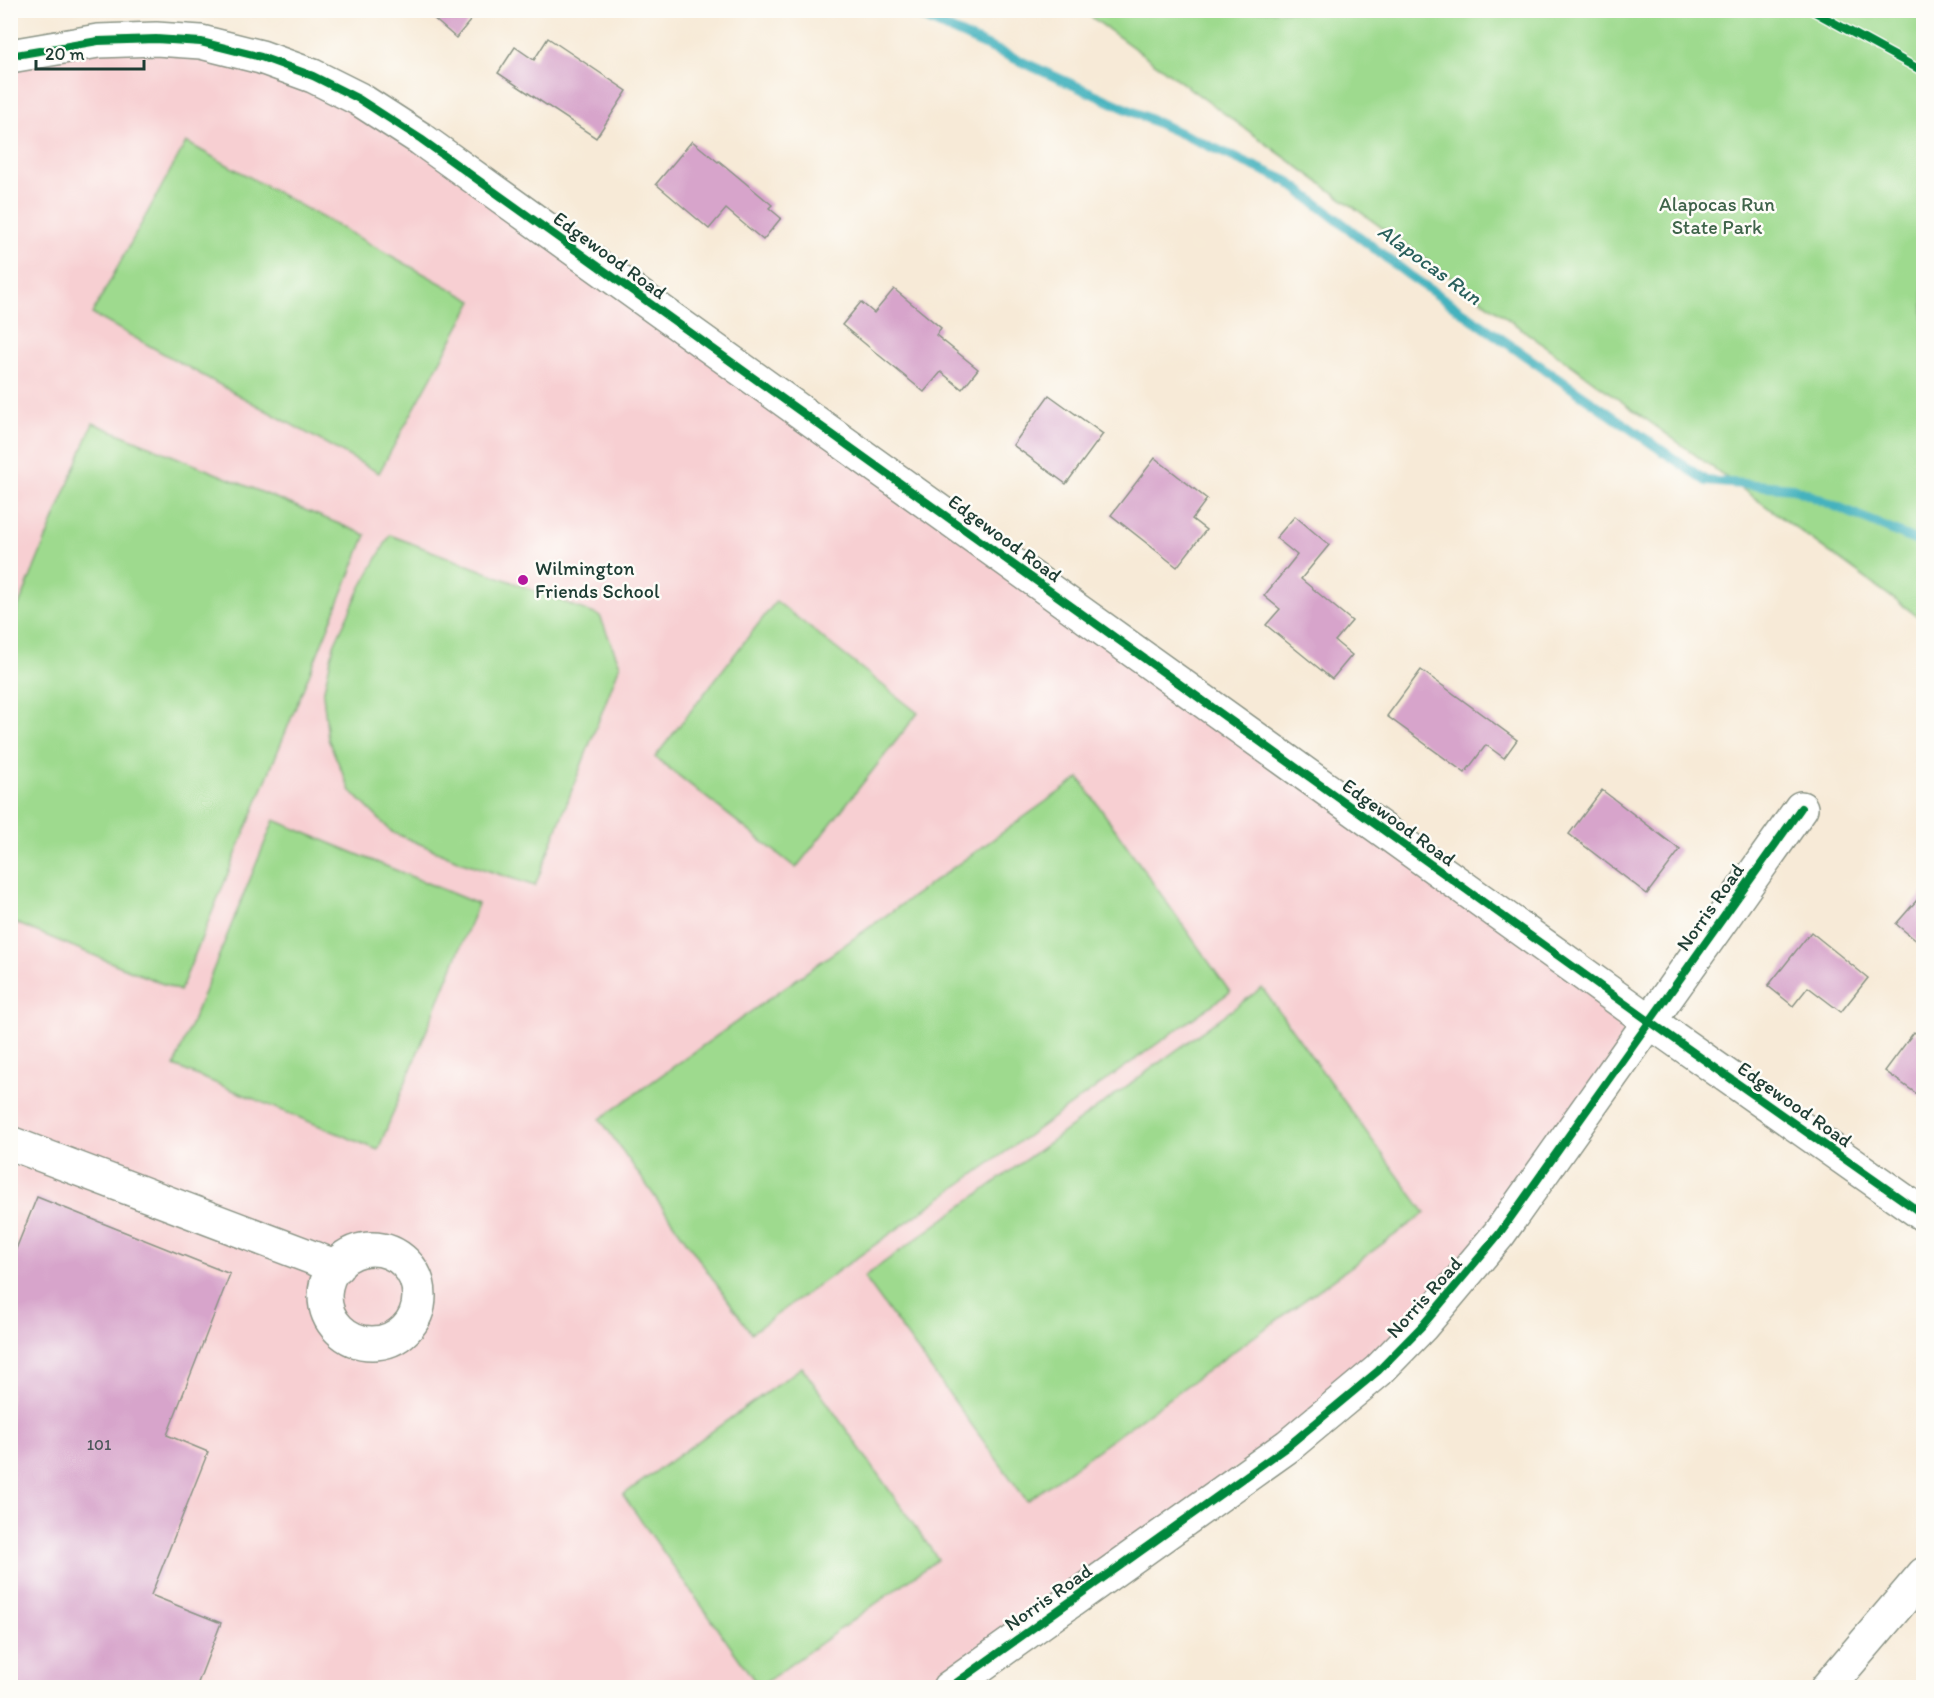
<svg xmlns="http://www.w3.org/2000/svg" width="1934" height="1698" font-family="Itim,sans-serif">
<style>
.built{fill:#f7cfd2}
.green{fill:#9eda8e;stroke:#5e8c61;stroke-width:1.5}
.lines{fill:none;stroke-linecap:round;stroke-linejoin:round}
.stream{stroke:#44b2be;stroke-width:10}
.building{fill:#d7a4cb}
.minor-casing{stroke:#8b9486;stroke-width:36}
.minor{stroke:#fff;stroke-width:33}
.cycleway-casing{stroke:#fdfcf7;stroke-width:11}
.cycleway{stroke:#00873e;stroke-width:8}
.poi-dot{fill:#b5179e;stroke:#fdfcf7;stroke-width:2}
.labels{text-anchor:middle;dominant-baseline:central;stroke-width:5;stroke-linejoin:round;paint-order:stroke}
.number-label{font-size:16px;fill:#4d575a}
.park-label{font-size:20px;fill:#3f644a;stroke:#fdfcf7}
.street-label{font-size:20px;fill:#1f3d34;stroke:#fdfcf7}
.poi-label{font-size:20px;fill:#1f3d34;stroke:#fdfcf7;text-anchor:start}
.water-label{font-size:21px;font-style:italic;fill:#2a605d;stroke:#fdfcf7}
</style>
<rect width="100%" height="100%" fill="#fdfcf7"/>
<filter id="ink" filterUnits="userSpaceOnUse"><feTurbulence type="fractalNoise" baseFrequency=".0167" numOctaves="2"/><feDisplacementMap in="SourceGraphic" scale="12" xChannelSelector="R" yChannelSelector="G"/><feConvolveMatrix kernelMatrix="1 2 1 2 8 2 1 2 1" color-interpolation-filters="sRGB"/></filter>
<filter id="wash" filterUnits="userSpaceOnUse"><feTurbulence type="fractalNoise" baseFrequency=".008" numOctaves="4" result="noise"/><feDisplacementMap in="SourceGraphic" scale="24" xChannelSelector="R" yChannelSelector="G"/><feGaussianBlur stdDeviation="1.35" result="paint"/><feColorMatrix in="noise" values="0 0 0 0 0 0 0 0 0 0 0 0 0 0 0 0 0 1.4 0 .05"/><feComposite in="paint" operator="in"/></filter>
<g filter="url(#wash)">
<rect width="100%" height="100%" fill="#f7ead7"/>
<path class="built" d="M 98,41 L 313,76 L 1649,1021 L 1422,1326 L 949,1687 L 11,1688 L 11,56 Z"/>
<path class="green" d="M 1083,11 L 1923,11 L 1923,620 Z
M 186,142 L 473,301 L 379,473 L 92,314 Z
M 93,423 L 366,535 L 180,991 L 11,921 L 11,625 Z
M 390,535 L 600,616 L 620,665 L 535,886 L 462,862 L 392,832 L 350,790 L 328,739 L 323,694 L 334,645 L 361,587 Z
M 776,601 L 918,713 L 796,868 L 655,757 Z
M 1079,778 L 1230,992 L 751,1333 L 600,1119 Z
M 274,820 L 478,904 L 378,1150 L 174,1066 Z
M 1262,988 L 1425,1213 L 1027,1501 L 864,1277 Z
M 802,1367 L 938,1559 L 759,1687 L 623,1495 Z"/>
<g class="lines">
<path class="stream" d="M 907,10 L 1287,181 L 1409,275 L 1706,481 L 1793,488 L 1924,544"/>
</g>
<g id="blocks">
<path class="building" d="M 424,10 L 479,10 L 456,38 Z
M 548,38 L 627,91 L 596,138 L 498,73 L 515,47 L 534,60 Z
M 692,141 L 718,162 L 719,161 L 772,205 L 769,208 L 781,218 L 763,240 L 726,209 L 709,229 L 656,184 Z
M 894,289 L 941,328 L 936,335 L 978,369 L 962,389 L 941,372 L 924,392 L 842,325 L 861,302 L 874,313 Z
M 1049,395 L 1103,434 L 1066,484 L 1013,445 Z
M 1155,458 L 1207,499 L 1192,519 L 1206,530 L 1177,567 L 1111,515 Z
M 1295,516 L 1329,545 L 1301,579 L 1352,621 L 1335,641 L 1352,655 L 1332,679 L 1266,625 L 1280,609 L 1264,596 L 1297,555 L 1276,538 Z
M 1421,670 L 1517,740 L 1504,758 L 1486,745 L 1465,773 L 1387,716 Z
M 1602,790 L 1680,850 L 1647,894 L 1569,834 Z
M 1924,892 L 1924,947 L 1896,924 Z
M 1811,932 L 1868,978 L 1841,1012 L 1808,987 L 1793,1006 L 1768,986 Z
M 1914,1032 L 1924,1040 L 1924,1099 L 1885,1071 Z
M 37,1197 L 230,1274 L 167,1435 L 208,1452 L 151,1595 L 221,1623 L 196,1688 L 10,1688 L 10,1264 Z"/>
</g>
</g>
<g filter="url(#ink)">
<use href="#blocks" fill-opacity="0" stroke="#8b9486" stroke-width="1.5"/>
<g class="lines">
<defs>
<path id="minor" d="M 10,56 L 98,41 L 156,39 L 201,42 L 261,57 L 313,76 L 359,99 L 421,139 L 1649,1021 L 1924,1215
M 10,1143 L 337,1267
M325 1296a47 47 0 1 1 94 0a47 47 0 1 1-94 0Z
M 949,1688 L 1288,1446 L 1378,1371 L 1422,1326 L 1499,1234 L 1801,808
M 1827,1688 L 1924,1574"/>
</defs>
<use href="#minor" class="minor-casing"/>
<use href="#minor" class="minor"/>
<defs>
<path id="cycleway" d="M 1811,10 L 1924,72
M 10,56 L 98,41 L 156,39 L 201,42 L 261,57 L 313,76 L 359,99 L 421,139 L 1649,1021 L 1924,1215
M 949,1688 L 1288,1446 L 1378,1371 L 1422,1326 L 1499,1234 L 1801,808"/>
</defs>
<use href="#cycleway" class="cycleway-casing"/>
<use href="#cycleway" class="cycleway"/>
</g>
</g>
<circle class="poi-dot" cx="523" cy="580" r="6"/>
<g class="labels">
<g class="number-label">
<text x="99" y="1444">101</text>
</g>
<g class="park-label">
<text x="1717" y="204">Alapocas Run<tspan x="1717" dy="23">State Park</tspan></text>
</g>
<g class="street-label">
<text transform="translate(610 255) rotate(36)">Edgewood Road</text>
<text transform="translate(1005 538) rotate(36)">Edgewood Road</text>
<text transform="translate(1399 822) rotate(36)">Edgewood Road</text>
<text transform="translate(1710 907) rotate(-55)">Norris Road</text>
<text transform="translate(1795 1104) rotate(35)">Edgewood Road</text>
<text transform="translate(1424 1297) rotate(-48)">Norris Road</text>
<text transform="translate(1048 1597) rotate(-35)">Norris Road</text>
</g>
<g class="poi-label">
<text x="535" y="568">Wilmington<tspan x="535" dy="23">Friends School</tspan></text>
</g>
<g class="water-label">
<text transform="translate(1430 264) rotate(36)">Alapocas Run</text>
</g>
</g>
<rect width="1934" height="1698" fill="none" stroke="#fdfcf7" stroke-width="36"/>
<path d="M36 60v9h108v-9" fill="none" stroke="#1f3d34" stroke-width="3"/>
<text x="45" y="60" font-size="18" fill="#1f3d34" stroke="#fdfcf7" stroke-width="4.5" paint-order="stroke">20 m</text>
</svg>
